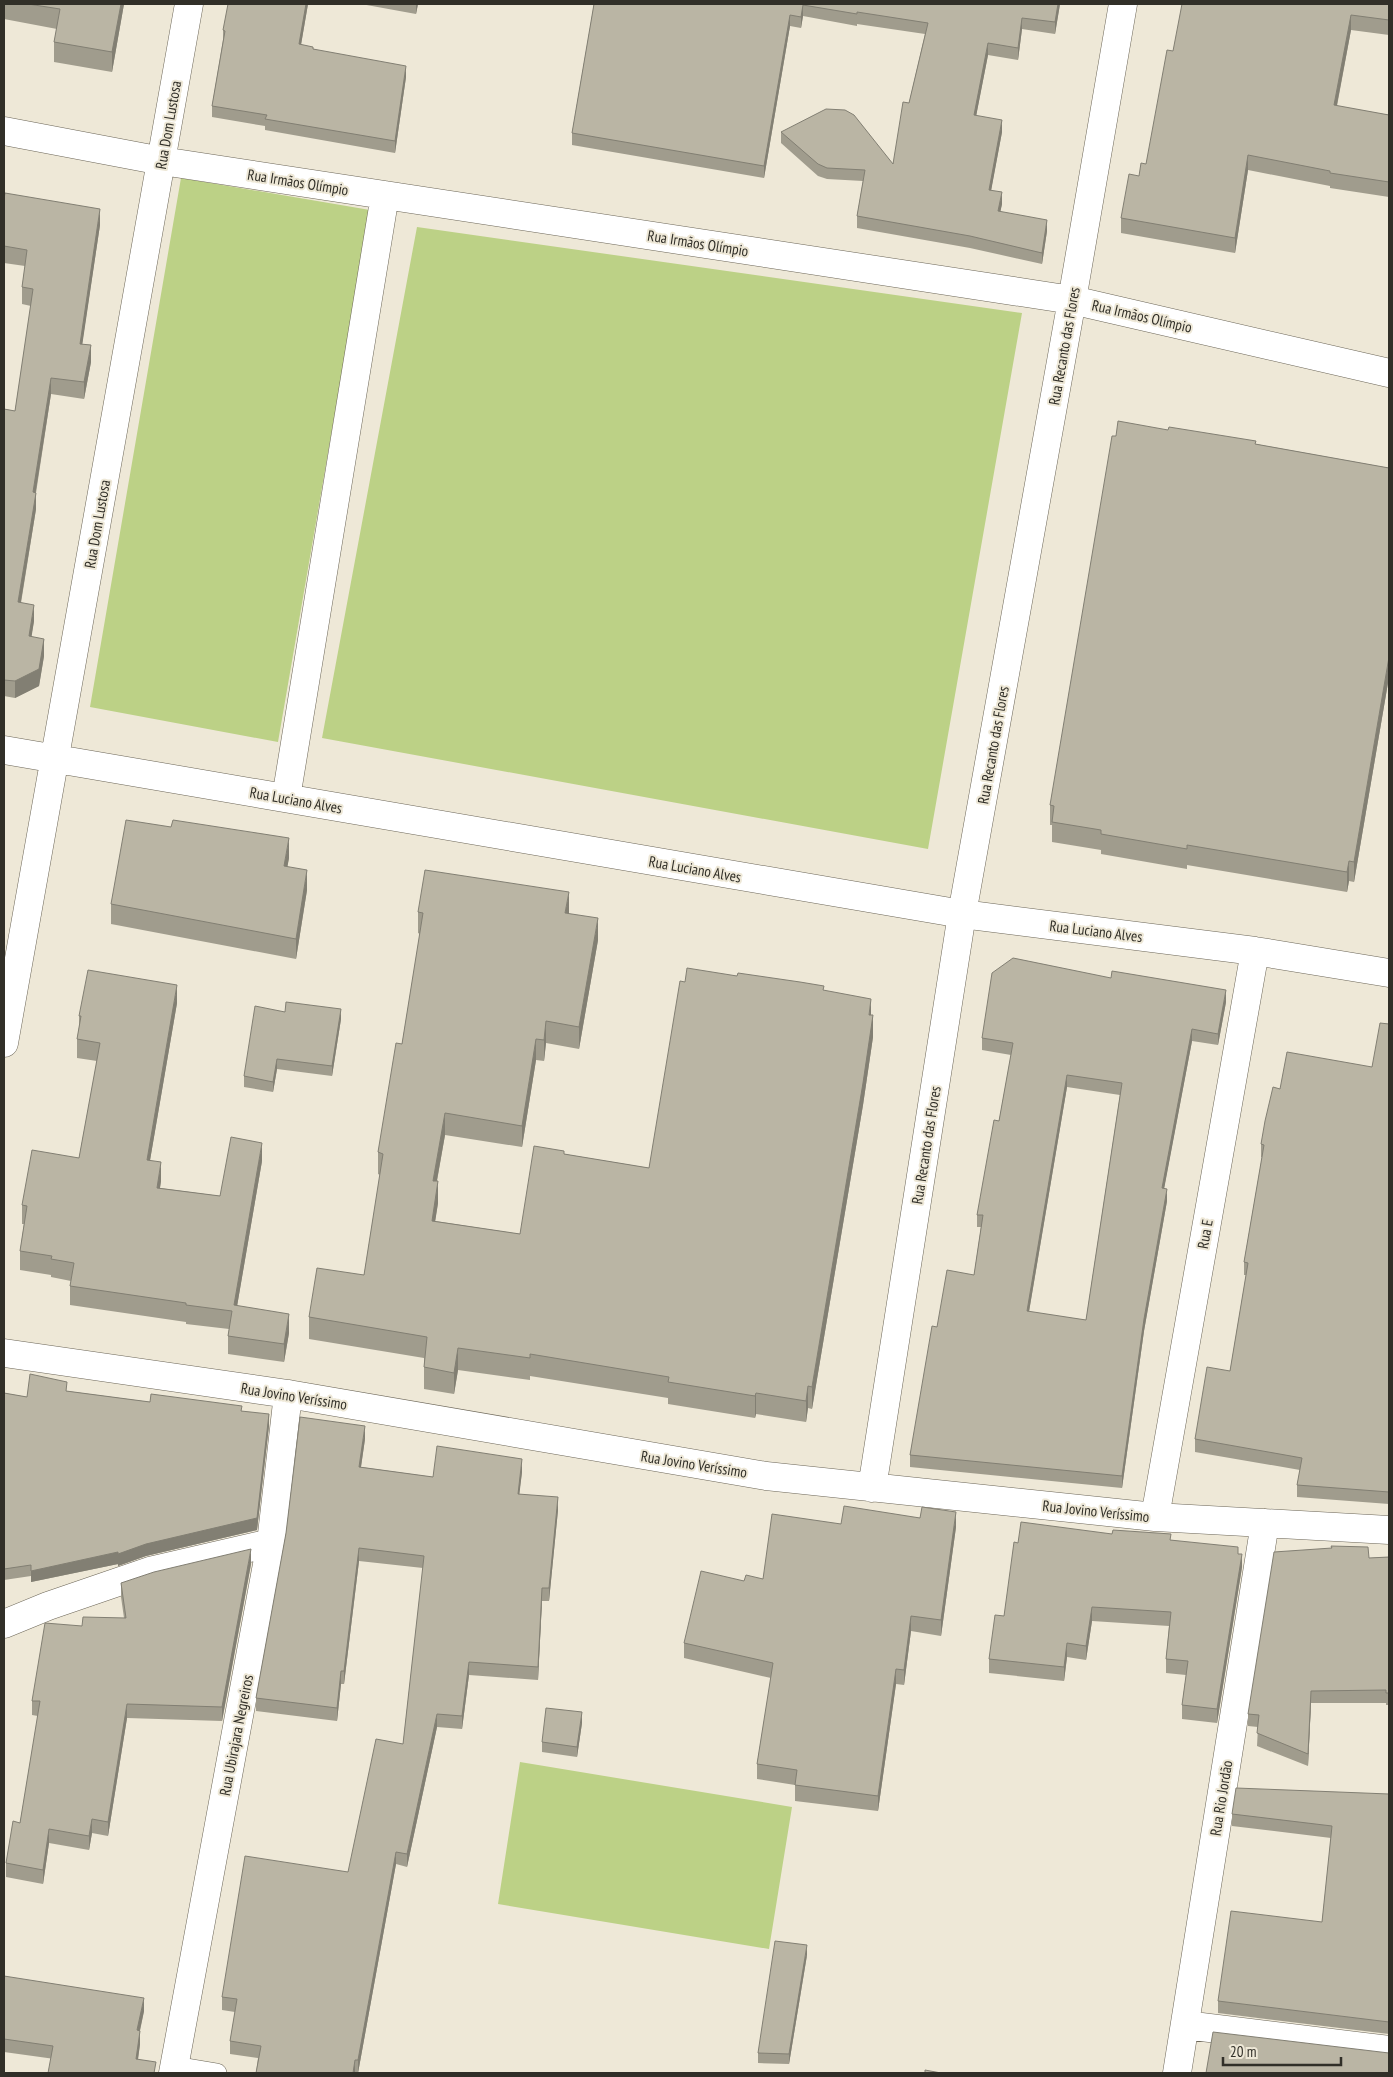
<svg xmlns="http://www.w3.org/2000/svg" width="1393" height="2077" font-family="'PT Sans Narrow',sans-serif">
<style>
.green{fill:#bcd186}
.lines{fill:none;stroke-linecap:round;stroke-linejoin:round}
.service-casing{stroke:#6c6658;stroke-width:20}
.minor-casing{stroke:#6c6658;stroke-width:29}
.service{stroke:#fff;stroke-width:19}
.minor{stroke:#fff;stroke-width:28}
.wall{fill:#a09c8d;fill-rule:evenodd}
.shaded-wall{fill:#827f73}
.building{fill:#bab5a4;stroke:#827f73;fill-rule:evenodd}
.labels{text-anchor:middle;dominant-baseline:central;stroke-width:4;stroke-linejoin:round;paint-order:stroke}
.street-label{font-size:15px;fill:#312f28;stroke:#eee8d7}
</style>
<rect width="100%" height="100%" fill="#eee8d7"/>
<path class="green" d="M 181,178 L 370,210 L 278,742 L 90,707 Z
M 417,227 L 1022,313 L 928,849 L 322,738 Z
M 520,1762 L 792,1807 L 769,1949 L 498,1904 Z"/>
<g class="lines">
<defs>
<path id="service" d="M 175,2066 L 217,2073"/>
<path id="minor" d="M 4,131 L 162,161 L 1072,300 L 1389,373
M 4,750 L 962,914 L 1255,951 L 1389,973
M 286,798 L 385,195
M 4,1043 L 189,4
M 4,1353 L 288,1394 L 766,1476 L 1155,1517 L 1389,1530
M 872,1488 L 962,914 L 1072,300 L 1123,4
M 1155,1517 L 1255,951
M 4,1624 L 48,1606 L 150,1571 L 271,1543
M 1185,2025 L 1389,2050
M 173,2073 L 271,1543 L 288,1394
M 1177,2073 L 1265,1523"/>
</defs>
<use href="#service" class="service-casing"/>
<use href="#minor" class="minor-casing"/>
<use href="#service" class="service"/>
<use href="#minor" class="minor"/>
</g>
<path class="wall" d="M 4,4 L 124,4 L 112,72 L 54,62 L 54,42 L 57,29 L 4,19 Z
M 308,4 L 301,45 L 406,77 L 395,153 L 265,130 L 265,126 L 212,117 L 212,106 L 223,40 L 223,30 Z
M 361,4 L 418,4 L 416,14 Z
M 594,4 L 1060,4 L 1055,34 L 1022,29 L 1018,60 L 988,55 L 976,116 L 1002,132 L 991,190 L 1002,204 L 1000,212 L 1047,231 L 1042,264 L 970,248 L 857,228 L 857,216 L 863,181 L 827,179 L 818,176 L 781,143 L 781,132 L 893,164 L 909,103 L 925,34 L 857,24 L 857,26 L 803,16 L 801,28 L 790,26 L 764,178 L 572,145 L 572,133 Z
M 1389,4 L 1389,35 L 1351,30 L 1337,106 L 1389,115 L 1389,197 L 1330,188 L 1330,186 L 1248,170 L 1235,253 L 1121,233 L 1121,218 L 1139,176 L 1146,164 L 1173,51 Z
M 4,199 L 100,225 L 82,344 L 91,362 L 84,399 L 51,394 L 36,493 L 36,509 L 21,603 L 34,621 L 31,637 L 44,656 L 39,686 L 15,698 L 4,696 L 4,409 L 15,411 L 31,306 L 22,304 L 22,287 L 25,266 L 4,263 Z
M 1256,444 L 1389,468 L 1389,677 L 1354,882 L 1349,881 L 1347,892 L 1187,865 L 1187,869 L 1101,854 L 1101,850 L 1052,842 L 1052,825 L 1050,825 L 1050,805 Z
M 289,858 L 287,867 L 307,890 L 296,959 L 111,924 L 111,904 Z
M 418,912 L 569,914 L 598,940 L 579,1049 L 546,1043 L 544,1061 L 536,1060 L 522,1147 L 445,1135 L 437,1181 L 438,1203 L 435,1221 L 520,1234 L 564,1154 L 649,1168 L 685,982 L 824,991 L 871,1015 L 873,1037 L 863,1105 L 812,1409 L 808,1408 L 806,1422 L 756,1414 L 755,1418 L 668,1404 L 668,1398 L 530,1376 L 530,1380 L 458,1370 L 454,1394 L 424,1389 L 424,1358 L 309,1339 L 309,1317 L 364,1275 L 380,1175 L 378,1174 L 378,1152 L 402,1044 L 420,934 L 418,933 Z
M 1226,1002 L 1218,1045 L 1192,1041 L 1164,1188 L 1167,1201 L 1144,1331 L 1122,1488 L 910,1467 L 910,1455 L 937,1327 L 974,1275 L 981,1227 L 977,1227 L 977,1215 L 999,1121 L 1011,1055 L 982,1050 L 982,1038 ZM 1067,1087 L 1120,1095 L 1086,1320 L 1029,1312 Z
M 177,1003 L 150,1160 L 161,1181 L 160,1188 L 220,1196 L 262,1161 L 237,1306 L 289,1333 L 284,1362 L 228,1354 L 228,1336 L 229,1329 L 186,1324 L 186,1322 L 70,1305 L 70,1286 L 71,1281 L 51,1277 L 51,1275 L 20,1270 L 20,1251 L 24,1224 L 22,1224 L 22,1205 L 79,1158 L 97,1061 L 77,1058 L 77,1039 L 79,1027 L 79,1016 Z
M 285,1012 L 341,1019 L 332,1076 L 277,1069 L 273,1092 L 244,1087 L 244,1076 Z
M 1389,1024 L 1389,1504 L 1297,1497 L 1297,1485 L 1300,1470 L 1195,1452 L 1195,1439 L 1230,1371 L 1246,1275 L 1244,1275 L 1244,1262 L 1262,1157 L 1261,1157 L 1261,1144 L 1280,1089 L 1372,1067 Z
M 67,1391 L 150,1402 L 242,1411 L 269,1426 L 257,1530 L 146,1556 L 118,1566 L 118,1564 L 31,1582 L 31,1576 L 4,1580 L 4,1393 L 27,1397 Z
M 365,1439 L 361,1467 L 433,1477 L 522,1472 L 519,1494 L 558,1510 L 549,1601 L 542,1601 L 538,1680 L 469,1675 L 462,1729 L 437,1727 L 407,1867 L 396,1864 L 358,2073 L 256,2073 L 258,2058 L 230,2054 L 230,2041 L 235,2012 L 222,2010 L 222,1997 L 348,1872 L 403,1744 L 423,1568 L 359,1561 L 344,1684 L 341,1684 L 337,1721 L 256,1711 L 256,1698 L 286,1533 Z
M 841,1524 L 956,1527 L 941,1636 L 911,1631 L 904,1685 L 896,1684 L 878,1811 L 795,1801 L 795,1785 L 757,1779 L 757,1764 L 771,1678 L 684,1658 L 684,1643 L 744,1581 L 763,1579 Z
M 1112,1534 L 1171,1540 L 1238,1554 L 1242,1567 L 1217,1723 L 1182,1719 L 1182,1705 L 1186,1675 L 1166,1673 L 1166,1659 L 1169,1626 L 1092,1621 L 1086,1660 L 1067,1657 L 1064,1681 L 989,1673 L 989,1659 L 1004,1616 L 1018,1543 Z
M 1331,1546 L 1369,1558 L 1389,1557 L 1389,1705 L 1386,1705 L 1386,1703 L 1311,1703 L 1308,1766 L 1257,1746 L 1258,1727 L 1248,1726 L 1248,1714 L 1331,1548 Z
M 251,1564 L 222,1721 L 127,1718 L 108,1836 L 92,1833 L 89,1850 L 49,1843 L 43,1884 L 6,1877 L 6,1863 L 20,1823 L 38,1716 L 32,1715 L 32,1701 L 82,1626 L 124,1618 L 121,1597 L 121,1583 Z
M 582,1723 L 577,1757 L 542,1752 L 542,1742 Z
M 1389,1794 L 1389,2034 L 1218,2013 L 1218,2001 L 1322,1922 L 1331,1838 L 1232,1826 L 1232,1814 Z
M 807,1955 L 789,2064 L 758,2063 L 758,2053 Z
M 4,1976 L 144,2011 L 140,2031 L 140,2044 L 138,2060 L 156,2073 L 4,2052 Z"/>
<path class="shaded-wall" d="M 121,4 L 124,4 L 112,72 L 112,52 Z
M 306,4 L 308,4 L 299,56 L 299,44 Z
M 416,4 L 418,4 L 416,14 Z
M 1058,4 L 1060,4 L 1055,34 L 1055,22 Z
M 803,5 L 803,16 L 801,28 L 801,17 Z
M 790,15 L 790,26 L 764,178 L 764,166 Z
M 1351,15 L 1351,30 L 1334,120 L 1334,105 Z
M 1022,18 L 1022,29 L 1018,60 L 1018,48 Z
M 988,43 L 988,55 L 974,127 L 974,115 Z
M 406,66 L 406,77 L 395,153 L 395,141 Z
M 1002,120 L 1002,132 L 989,202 L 989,190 Z
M 1248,155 L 1248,170 L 1235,253 L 1235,238 Z
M 1002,192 L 1002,204 L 998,223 L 998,211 Z
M 100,209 L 100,225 L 80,360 L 80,344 Z
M 1047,220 L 1047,231 L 1042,264 L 1042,253 Z
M 91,345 L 91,362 L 84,399 L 84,382 Z
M 51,378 L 51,394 L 33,509 L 33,492 Z
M 36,493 L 36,509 L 18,619 L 18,602 Z
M 34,605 L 34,621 L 29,653 L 29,636 Z
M 44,639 L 44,656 L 39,686 L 15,698 L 15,681 Z
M 1389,657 L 1389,677 L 1354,882 L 1354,862 Z
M 289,838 L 289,858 L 284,886 L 284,866 Z
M 1349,861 L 1349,881 L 1347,892 L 1347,872 Z
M 307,870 L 307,890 L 296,959 L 296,939 Z
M 569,892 L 569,914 L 565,913 Z
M 598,918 L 598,940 L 579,1049 L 579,1027 Z
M 177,985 L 177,1003 L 147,1178 L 147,1160 Z
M 1226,990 L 1226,1002 L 1218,1045 L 1218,1034 Z
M 871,999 L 871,1020 L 869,1015 Z
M 341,1009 L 341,1019 L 332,1076 L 332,1066 Z
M 873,1015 L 873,1037 L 863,1105 L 812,1409 L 812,1387 Z
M 546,1021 L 546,1043 L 544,1061 L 544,1040 Z
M 1192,1029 L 1192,1041 L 1162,1200 L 1162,1188 Z
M 536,1039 L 536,1060 L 522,1147 L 522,1126 Z
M 277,1059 L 277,1069 L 273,1092 L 273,1082 Z
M 1067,1075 L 1067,1087 L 1027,1323 L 1027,1311 Z
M 445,1113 L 445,1135 L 433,1202 L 433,1181 Z
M 262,1143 L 262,1161 L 234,1324 L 234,1305 Z
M 161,1162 L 161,1181 L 157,1206 L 157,1188 Z
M 438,1181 L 438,1203 L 432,1242 L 432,1221 Z
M 1167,1189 L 1167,1201 L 1144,1331 L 1122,1488 L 1122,1476 L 1144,1319 Z
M 289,1314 L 289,1333 L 284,1362 L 284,1344 Z
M 458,1348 L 458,1370 L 454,1394 L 454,1373 Z
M 808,1386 L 808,1408 L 806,1422 L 806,1401 Z
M 756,1393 L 756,1414 L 755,1418 L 755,1396 Z
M 269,1414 L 269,1426 L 257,1530 L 146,1556 L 118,1566 L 118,1554 Z
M 365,1426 L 365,1439 L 359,1480 L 359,1467 Z
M 522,1459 L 522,1472 L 518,1506 L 518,1494 Z
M 558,1497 L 558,1510 L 549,1601 L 549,1588 Z
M 956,1512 L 956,1527 L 941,1636 L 941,1620 Z
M 359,1548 L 359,1561 L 344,1684 L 344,1671 Z
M 251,1549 L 251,1564 L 222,1721 L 222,1707 Z
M 118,1552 L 118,1564 L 31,1582 L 31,1571 Z
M 1242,1554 L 1242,1567 L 1217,1723 L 1217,1709 Z
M 542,1588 L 542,1601 L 538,1680 L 538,1667 Z
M 1092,1607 L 1092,1621 L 1086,1660 L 1086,1646 Z
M 911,1616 L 911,1631 L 904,1685 L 904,1670 Z
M 1067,1643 L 1067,1657 L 1064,1681 L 1064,1667 Z
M 469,1662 L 469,1675 L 462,1729 L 462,1716 Z
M 896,1669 L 896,1684 L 878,1811 L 878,1796 Z
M 341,1671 L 341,1684 L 337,1721 L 337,1708 Z
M 1311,1691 L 1311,1703 L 1308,1766 L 1308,1754 Z
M 127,1704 L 127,1718 L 108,1836 L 108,1822 Z
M 582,1712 L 582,1723 L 577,1757 L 577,1747 Z
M 437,1714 L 437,1727 L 407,1867 L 407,1854 Z
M 92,1819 L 92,1833 L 89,1850 L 89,1836 Z
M 49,1829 L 49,1843 L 43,1884 L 43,1870 Z
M 396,1852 L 396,1864 L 358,2073 L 358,2060 Z
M 807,1945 L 807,1955 L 789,2064 L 789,2054 Z
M 144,1998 L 144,2011 L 137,2043 L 137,2030 Z
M 140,2031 L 140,2044 L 136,2072 L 136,2059 Z
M 355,2060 L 355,2073 L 353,2073 Z"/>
<path class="building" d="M 28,4 L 121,4 L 112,52 L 54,42 L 60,9 Z
M 228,4 L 306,4 L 299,44 L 313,47 L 313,49 L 406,66 L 395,141 L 265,119 L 267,115 L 212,106 L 225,31 L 223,30 Z
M 594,4 L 1058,4 L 1055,22 L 1022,18 L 1018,48 L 988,43 L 974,115 L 1002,120 L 989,190 L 1002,192 L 998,211 L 1047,220 L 1042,253 L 970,236 L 857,216 L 865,170 L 827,168 L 818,164 L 781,132 L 826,109 L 845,110 L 854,115 L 893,164 L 903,102 L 909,103 L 928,23 L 857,12 L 857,14 L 803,5 L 801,17 L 790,15 L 764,166 L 572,133 Z
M 1182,4 L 1389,4 L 1389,20 L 1351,15 L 1334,105 L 1389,115 L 1389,182 L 1330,173 L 1330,171 L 1248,155 L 1235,238 L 1121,218 L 1129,174 L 1139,176 L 1141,163 L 1146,164 L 1167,50 L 1173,51 Z
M 5,193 L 100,209 L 80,344 L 91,345 L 84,382 L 51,378 L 33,492 L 36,493 L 18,602 L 34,605 L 29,636 L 44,639 L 39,669 L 15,681 L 4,680 L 4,409 L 15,411 L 33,289 L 22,287 L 27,250 L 4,246 L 4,199 Z
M 1118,421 L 1168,430 L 1169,427 L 1256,441 L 1255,444 L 1389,468 L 1389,657 L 1354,862 L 1349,861 L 1347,872 L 1187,845 L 1187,849 L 1101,834 L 1101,830 L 1052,822 L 1054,806 L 1050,805 L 1112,436 L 1116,436 Z
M 126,820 L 171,827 L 173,820 L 289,838 L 284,866 L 307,870 L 296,939 L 111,904 Z
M 425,870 L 569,892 L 565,913 L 598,918 L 579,1027 L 546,1021 L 544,1040 L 536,1039 L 522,1126 L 445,1113 L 433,1181 L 438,1181 L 432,1221 L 520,1234 L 534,1146 L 564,1151 L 564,1154 L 649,1168 L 680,981 L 685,982 L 687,968 L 737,976 L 738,973 L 800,982 L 824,986 L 823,990 L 871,999 L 869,1015 L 873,1015 L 863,1083 L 812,1387 L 808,1386 L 806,1401 L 756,1393 L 755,1396 L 668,1382 L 669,1377 L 530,1354 L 530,1358 L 458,1348 L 454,1373 L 424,1367 L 427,1337 L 309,1317 L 317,1268 L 364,1275 L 383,1154 L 378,1152 L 396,1043 L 402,1044 L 423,913 L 418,912 Z
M 1013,958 L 1111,978 L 1112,971 L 1226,990 L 1218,1034 L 1192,1029 L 1162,1188 L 1167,1189 L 1144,1319 L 1122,1476 L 910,1455 L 932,1326 L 937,1327 L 947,1270 L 974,1275 L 983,1215 L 977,1215 L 994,1120 L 999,1121 L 1013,1043 L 982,1038 L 992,973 ZM 1067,1075 L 1122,1083 L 1086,1320 L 1027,1311 Z
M 88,970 L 177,985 L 147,1160 L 161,1162 L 157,1188 L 220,1196 L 231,1137 L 262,1143 L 234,1305 L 289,1314 L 284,1344 L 228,1336 L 232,1311 L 186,1305 L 186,1303 L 70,1286 L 74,1263 L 51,1259 L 52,1256 L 20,1251 L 27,1206 L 22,1205 L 32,1150 L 79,1158 L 100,1043 L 77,1039 L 81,1016 L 79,1016 Z
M 286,1002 L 341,1009 L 332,1066 L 277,1059 L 273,1082 L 244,1076 L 255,1006 L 285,1012 Z
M 1380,1023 L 1389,1024 L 1389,1492 L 1297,1485 L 1302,1458 L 1195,1439 L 1207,1367 L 1230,1371 L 1248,1263 L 1244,1262 L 1264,1145 L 1261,1144 L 1265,1121 L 1273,1087 L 1280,1089 L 1287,1052 L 1372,1067 Z
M 30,1374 L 67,1382 L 66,1391 L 150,1402 L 151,1394 L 242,1406 L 241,1411 L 269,1414 L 257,1518 L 146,1544 L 118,1554 L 118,1552 L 31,1571 L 31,1565 L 4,1569 L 4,1393 L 27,1397 Z
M 300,1417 L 365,1426 L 359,1467 L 433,1477 L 437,1446 L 522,1459 L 518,1494 L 558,1497 L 549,1588 L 542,1588 L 538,1667 L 469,1662 L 462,1716 L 437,1714 L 407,1854 L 396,1852 L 358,2060 L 355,2060 L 353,2073 L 256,2073 L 261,2046 L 230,2041 L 237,1999 L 222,1997 L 245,1856 L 348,1872 L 376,1739 L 403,1744 L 424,1556 L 359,1548 L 344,1671 L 341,1671 L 337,1708 L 256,1698 L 286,1533 Z
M 844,1506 L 920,1518 L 922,1507 L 956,1512 L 941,1620 L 911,1616 L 904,1670 L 896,1669 L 878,1796 L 795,1785 L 797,1770 L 757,1764 L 773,1663 L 684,1643 L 701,1571 L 744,1581 L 746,1575 L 763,1579 L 772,1514 L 841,1524 Z
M 1021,1522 L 1112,1534 L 1113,1530 L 1171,1534 L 1170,1540 L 1238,1547 L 1238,1554 L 1242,1554 L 1217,1709 L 1182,1705 L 1188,1661 L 1166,1659 L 1171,1612 L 1092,1607 L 1086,1646 L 1067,1643 L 1064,1667 L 989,1659 L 995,1615 L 1004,1616 L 1014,1542 L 1018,1543 Z
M 1331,1546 L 1368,1547 L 1369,1558 L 1389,1557 L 1389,1693 L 1386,1693 L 1386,1690 L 1311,1691 L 1308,1754 L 1257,1733 L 1259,1715 L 1248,1714 L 1274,1552 L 1332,1548 Z
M 251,1549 L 222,1707 L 127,1704 L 108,1822 L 92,1819 L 89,1836 L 49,1829 L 43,1870 L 6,1863 L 13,1821 L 20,1823 L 40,1701 L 32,1701 L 45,1623 L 82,1626 L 83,1617 L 126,1618 L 121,1583 L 154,1572 Z
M 546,1708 L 582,1712 L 577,1747 L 542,1742 Z
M 1236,1788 L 1389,1794 L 1389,2022 L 1218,2001 L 1231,1911 L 1322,1922 L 1332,1826 L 1232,1814 Z
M 775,1941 L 807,1945 L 789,2054 L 758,2053 Z
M 4,1976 L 144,1998 L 137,2030 L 140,2031 L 136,2059 L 156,2062 L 154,2073 L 48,2073 L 53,2046 L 4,2039 Z
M 1213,2032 L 1389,2053 L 1389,2073 L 1206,2073 Z
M 925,2070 L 941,2073 L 925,2073 Z"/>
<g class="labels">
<g class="street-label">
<text transform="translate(168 125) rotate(-80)">Rua Dom Lustosa</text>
<text transform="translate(298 182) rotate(9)">Rua Irmãos Olímpio</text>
<text transform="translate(698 243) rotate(9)">Rua Irmãos Olímpio</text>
<text transform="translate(1142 316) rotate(13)">Rua Irmãos Olímpio</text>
<text transform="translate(1064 346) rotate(-80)">Rua Recanto das Flores</text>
<text transform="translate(97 524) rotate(-80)">Rua Dom Lustosa</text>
<text transform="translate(993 745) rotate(-80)">Rua Recanto das Flores</text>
<text transform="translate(296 800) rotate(10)">Rua Luciano Alves</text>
<text transform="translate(695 869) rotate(10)">Rua Luciano Alves</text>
<text transform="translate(1096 931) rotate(7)">Rua Luciano Alves</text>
<text transform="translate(926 1145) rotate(-81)">Rua Recanto das Flores</text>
<text transform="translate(1205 1234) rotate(-80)">Rua E</text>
<text transform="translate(294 1396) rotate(9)">Rua Jovino Veríssimo</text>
<text transform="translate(694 1464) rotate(9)">Rua Jovino Veríssimo</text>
<text transform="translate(1096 1511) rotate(6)">Rua Jovino Veríssimo</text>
<text transform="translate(236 1735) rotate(-79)">Rua Ubirajara Negreiros</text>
<text transform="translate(1221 1798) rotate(-81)">Rua Rio Jordão</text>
</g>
</g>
<rect width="1393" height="2077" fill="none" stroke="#312f28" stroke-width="10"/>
<path d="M1223 2057v8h118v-8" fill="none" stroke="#312f28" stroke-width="2.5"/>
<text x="1230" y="2057" font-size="15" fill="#312f28" stroke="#eee8d7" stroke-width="4" paint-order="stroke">20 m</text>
</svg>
